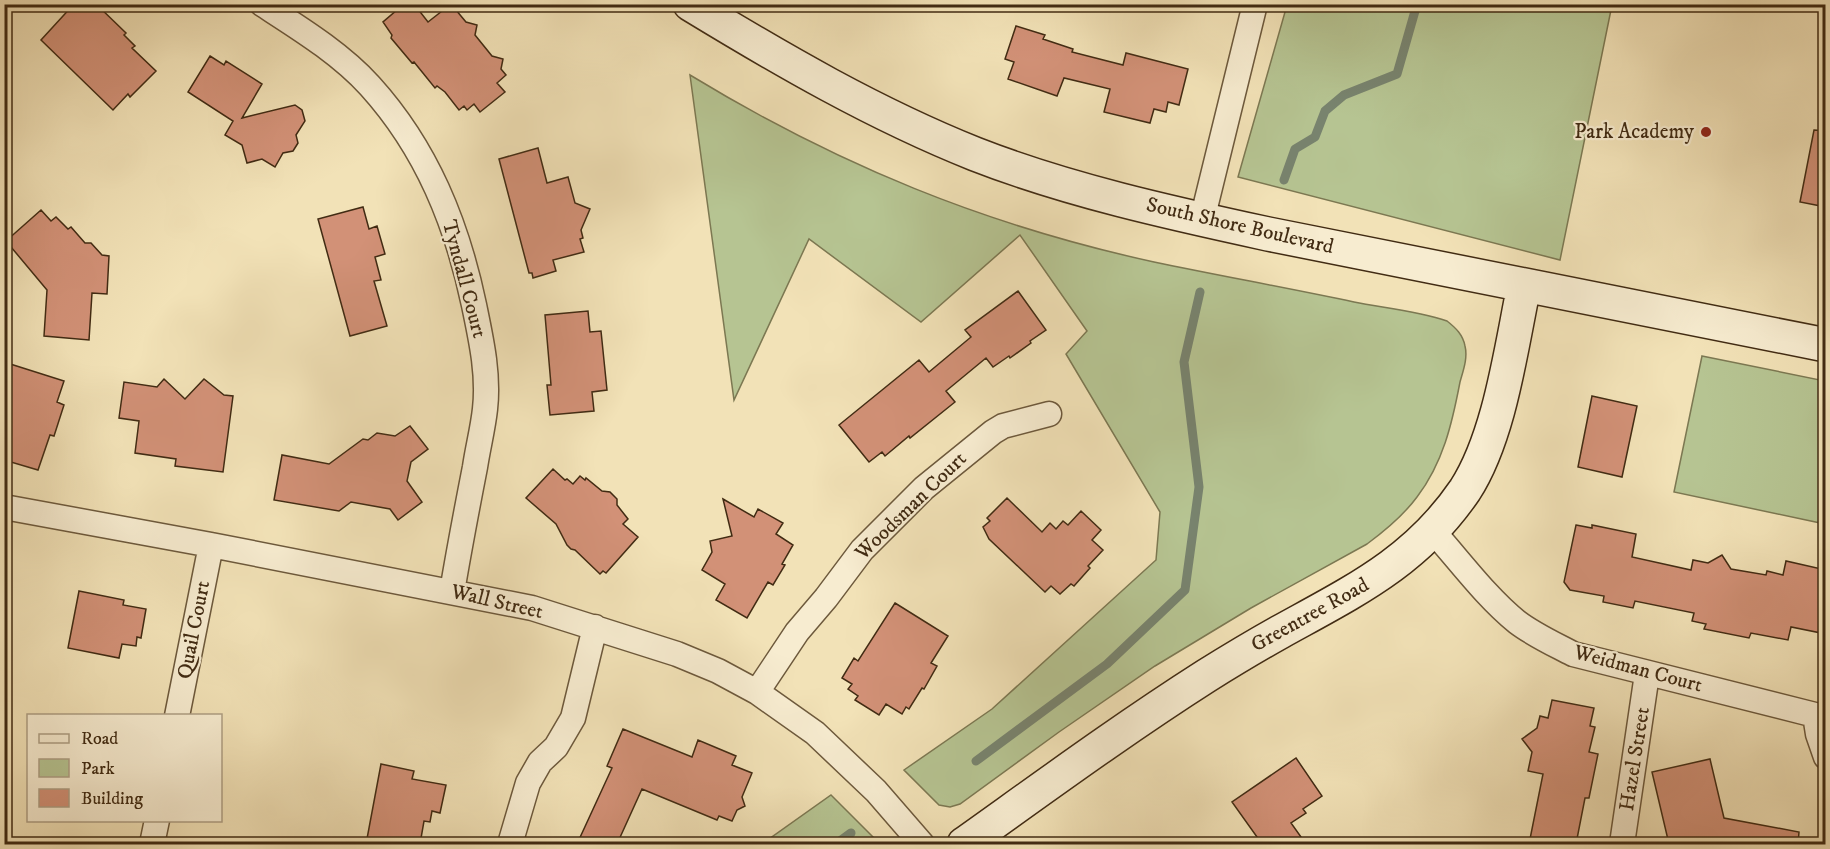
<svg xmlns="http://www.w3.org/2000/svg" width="1830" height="849" font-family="'IM FELL DW Pica',serif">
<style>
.green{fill:#b6c492;stroke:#7c7852;stroke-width:1.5}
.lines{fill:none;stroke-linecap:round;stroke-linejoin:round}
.stream{stroke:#78836e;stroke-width:9}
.building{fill:#d29177;stroke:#412b13;stroke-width:1.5}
.street-casing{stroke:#6d593c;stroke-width:27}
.secondary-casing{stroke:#412b13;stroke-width:36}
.street{stroke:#f7ecd0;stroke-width:24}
.secondary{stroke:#f7ecd0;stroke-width:33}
.poi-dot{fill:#8f2418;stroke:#f7ecd0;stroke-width:2}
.labels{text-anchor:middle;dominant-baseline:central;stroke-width:4.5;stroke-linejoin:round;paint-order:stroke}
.poi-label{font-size:21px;fill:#412b13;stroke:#f7ecd0;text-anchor:end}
.street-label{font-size:21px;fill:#412b13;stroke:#f7ecd0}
</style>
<rect width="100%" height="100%" fill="#f2e2b7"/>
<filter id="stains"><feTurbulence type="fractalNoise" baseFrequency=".00333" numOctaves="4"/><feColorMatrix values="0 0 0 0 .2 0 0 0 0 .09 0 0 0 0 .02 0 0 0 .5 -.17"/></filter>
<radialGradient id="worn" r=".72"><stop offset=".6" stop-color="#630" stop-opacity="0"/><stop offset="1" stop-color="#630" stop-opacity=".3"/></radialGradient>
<path class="green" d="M 1287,5 L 1612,5 L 1560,260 L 1238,177 Z
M 690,75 C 838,165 985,225 1154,262 C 1221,276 1288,288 1354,302 C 1385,308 1418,311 1447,321 C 1456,328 1463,335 1465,346 C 1468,358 1463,371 1460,382 C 1452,424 1443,463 1417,497 C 1403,516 1386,530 1367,544 L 1251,608 L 1155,666 L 1059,732 L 960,804 L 950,807 L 939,805 L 904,770 L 992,709 L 1156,560 L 1160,512 L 1066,354 L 1087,331 L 1020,235 L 921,322 L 809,239 L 734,400 Z
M 1702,356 L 1825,381 L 1825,524 L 1674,492 Z
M 831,795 L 874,838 L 879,844 L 762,844 Z"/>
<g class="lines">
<path class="stream" d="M 1284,180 L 1295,149 L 1315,137 L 1325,111 L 1344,95 L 1397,74 L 1417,4
M 976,761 L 1107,664 L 1185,590 L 1199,487 L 1184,362 L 1200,292
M 836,844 L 851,833"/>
</g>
<path class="building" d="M 74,4 L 96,4 L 126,33 L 124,35 L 135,46 L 132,48 L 156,71 L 130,97 L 128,94 L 113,110 L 41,40 Z
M 404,4 L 414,4 L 428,22 L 451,4 L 466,22 L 477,25 L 475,35 L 492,56 L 503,59 L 501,69 L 506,75 L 497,83 L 505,92 L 480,112 L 474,104 L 467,110 L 464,106 L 459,110 L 445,92 L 437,86 L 435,88 L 414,62 L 412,63 L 391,38 L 392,35 L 383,22 Z
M 1016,26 L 1045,35 L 1043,39 L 1073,49 L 1072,52 L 1123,65 L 1126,53 L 1188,69 L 1179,105 L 1168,102 L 1166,112 L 1154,109 L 1150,123 L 1104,112 L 1110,89 L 1064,78 L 1057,96 L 1008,79 L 1014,62 L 1005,59 Z
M 210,56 L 224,65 L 226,61 L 262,84 L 242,118 L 295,105 L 302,110 L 305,121 L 296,135 L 298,143 L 293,151 L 283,153 L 275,167 L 262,159 L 247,163 L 242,145 L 225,135 L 233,121 L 188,92 Z
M 1814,130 L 1826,131 L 1826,207 L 1800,202 Z
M 538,148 L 547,183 L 568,177 L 575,203 L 590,209 L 581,230 L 583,238 L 580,239 L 584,252 L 553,260 L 556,271 L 533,278 L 532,273 L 529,273 L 499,159 Z
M 363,207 L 369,229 L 377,226 L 385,254 L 375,257 L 381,280 L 374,281 L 387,326 L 350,336 L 318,219 Z
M 41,210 L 51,221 L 56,217 L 68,229 L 71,227 L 85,243 L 91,243 L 102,255 L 109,256 L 107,294 L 92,293 L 89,340 L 44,336 L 47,290 L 6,241 Z
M 1018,291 L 1046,330 L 1030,341 L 1031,343 L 1010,358 L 1009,356 L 993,367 L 986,358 L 946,391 L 955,402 L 910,438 L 909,436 L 885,456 L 882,452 L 869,462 L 839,425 L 919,360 L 929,372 L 971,337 L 965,330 Z
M 588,311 L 590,332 L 601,331 L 607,390 L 592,392 L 594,411 L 550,415 L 547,385 L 551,385 L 545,315 Z
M 4,362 L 64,381 L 57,402 L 64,405 L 54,436 L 50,435 L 38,470 L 4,460 Z
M 164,379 L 185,399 L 204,379 L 224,395 L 233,396 L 223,472 L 175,466 L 176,459 L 135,453 L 139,421 L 119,418 L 124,382 L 157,387 Z
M 1592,396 L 1637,406 L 1622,477 L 1578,467 Z
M 410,426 L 428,449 L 411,462 L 407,481 L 422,502 L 398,520 L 390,509 L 351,502 L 339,511 L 274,500 L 282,455 L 329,464 L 363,439 L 368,440 L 377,433 L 395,436 Z
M 553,469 L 565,480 L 567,479 L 573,484 L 580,476 L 585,480 L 586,478 L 602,491 L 610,492 L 617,499 L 617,505 L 628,519 L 623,524 L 638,537 L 606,573 L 603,571 L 600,574 L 575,550 L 571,549 L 567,545 L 556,524 L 526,498 Z
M 1007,498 L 1042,532 L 1050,523 L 1056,529 L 1063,521 L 1068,525 L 1081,511 L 1101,530 L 1092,540 L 1103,550 L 1088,566 L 1090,568 L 1074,586 L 1071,584 L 1060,594 L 1051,586 L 1045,592 L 989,539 L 983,527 L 990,521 L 987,518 Z
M 723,499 L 754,517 L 758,509 L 783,523 L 776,534 L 793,545 L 782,564 L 785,565 L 773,585 L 768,582 L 747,618 L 716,600 L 725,584 L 702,570 L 712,552 L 710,541 L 732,536 Z
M 1576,525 L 1592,528 L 1592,525 L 1636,534 L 1632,557 L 1691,570 L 1693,560 L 1708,563 L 1722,555 L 1731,569 L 1766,575 L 1767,571 L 1783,575 L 1786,561 L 1826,570 L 1826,634 L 1791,627 L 1788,640 L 1751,633 L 1749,638 L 1704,629 L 1706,624 L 1692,621 L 1694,613 L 1635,601 L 1633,608 L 1603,602 L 1604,596 L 1570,590 L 1564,582 Z
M 79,591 L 124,600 L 123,605 L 146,609 L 141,638 L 137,637 L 136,646 L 122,644 L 119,658 L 68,648 Z
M 895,603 L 948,636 L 931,663 L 937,666 L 924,689 L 922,688 L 909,709 L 906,707 L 902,714 L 886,704 L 879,715 L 855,700 L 858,696 L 848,689 L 852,684 L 842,678 L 854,658 L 858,661 Z
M 1552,700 L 1594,708 L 1590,726 L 1595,727 L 1589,752 L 1598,754 L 1589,798 L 1585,798 L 1576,844 L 1529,844 L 1543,774 L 1528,771 L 1532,752 L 1522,739 L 1537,728 L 1540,716 L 1548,718 Z
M 623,729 L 692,757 L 698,740 L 736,756 L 732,765 L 752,773 L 742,797 L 745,806 L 737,810 L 732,821 L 719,816 L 717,820 L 642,789 L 617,844 L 577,844 L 612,768 L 607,766 Z
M 1296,758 L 1322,796 L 1303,809 L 1306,813 L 1291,823 L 1306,844 L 1262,844 L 1232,802 Z
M 1710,759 L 1724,818 L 1799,832 L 1798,844 L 1669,844 L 1652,772 Z
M 381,764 L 414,771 L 412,779 L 446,785 L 440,813 L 432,811 L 430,822 L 424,821 L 420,844 L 366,844 Z"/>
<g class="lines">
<defs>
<path id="street" d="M 262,4 C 299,28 340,53 370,86 C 427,149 457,224 474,305 C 481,339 489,374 485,409 C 483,428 478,447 475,467 C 467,508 459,550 452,592
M 1202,220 L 1255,4
M 4,507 L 211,545 L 532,608 L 677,654 L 718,671 L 757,692 L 815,733 L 876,791 L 922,844
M 1432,530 C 1459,560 1486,597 1517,622 C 1534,635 1554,644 1573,654 L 1815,715
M 757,692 L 797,632 L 826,598 L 862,550 L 924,488 L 993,432 L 1003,426 L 1049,414
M 1815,715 L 1818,734 L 1826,757
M 177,716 L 211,545
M 152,844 L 157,820
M 510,844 L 528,783 L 540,762 L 556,747 L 573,718 L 595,627
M 1622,844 L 1647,674"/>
<path id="secondary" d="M 690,4 C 782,60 875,114 975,154 C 1067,190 1171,213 1268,234 L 1826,345
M 964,844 C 1044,787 1123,729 1206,676 C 1230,661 1255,646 1280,632 C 1354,591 1416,562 1465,490 C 1500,436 1511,348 1524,286"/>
</defs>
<use href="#street" class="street-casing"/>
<use href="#secondary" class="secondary-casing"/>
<use href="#street" class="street"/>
<use href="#secondary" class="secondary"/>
</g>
<circle class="poi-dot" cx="1706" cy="132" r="6"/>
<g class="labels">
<g class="poi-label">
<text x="1694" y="132">Park Academy</text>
</g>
<g class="street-label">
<text transform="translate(1240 226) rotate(13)">South Shore Boulevard</text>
<text transform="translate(464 279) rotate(75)">Tyndall Court</text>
<text transform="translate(911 506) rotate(-44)">Woodsman Court</text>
<text transform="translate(497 602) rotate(13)">Wall Street</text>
<text transform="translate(1310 615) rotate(-29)">Greentree Road</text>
<text transform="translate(194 630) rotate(-79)">Quail Court</text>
<text transform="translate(1638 669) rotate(15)">Weidman Court</text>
<text transform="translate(1635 759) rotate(-81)">Hazel Street</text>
</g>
</g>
<rect width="1830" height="849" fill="none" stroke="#f2e2b7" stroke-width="24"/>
<rect x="6" y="6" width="1818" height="837" fill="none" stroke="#412b13" stroke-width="3"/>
<rect x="12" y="12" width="1806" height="825" fill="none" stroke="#412b13" stroke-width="1.5"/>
<rect x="27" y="714" width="195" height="108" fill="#f7ecd0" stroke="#ae9f84" stroke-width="1.5"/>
<rect x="39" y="734" width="30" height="9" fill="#f7ecd0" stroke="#ae9f84" stroke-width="1.5"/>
<text x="81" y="744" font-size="18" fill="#412b13">Road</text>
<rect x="39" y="759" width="30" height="18" fill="#b6c492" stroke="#ae9f84" stroke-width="1.5"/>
<text x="81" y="774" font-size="18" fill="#412b13">Park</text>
<rect x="39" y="789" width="30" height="18" fill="#d29177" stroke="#ae9f84" stroke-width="1.5"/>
<text x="81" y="804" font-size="18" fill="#412b13">Building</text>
<rect width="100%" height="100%" filter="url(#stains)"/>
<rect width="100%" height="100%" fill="url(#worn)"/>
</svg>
